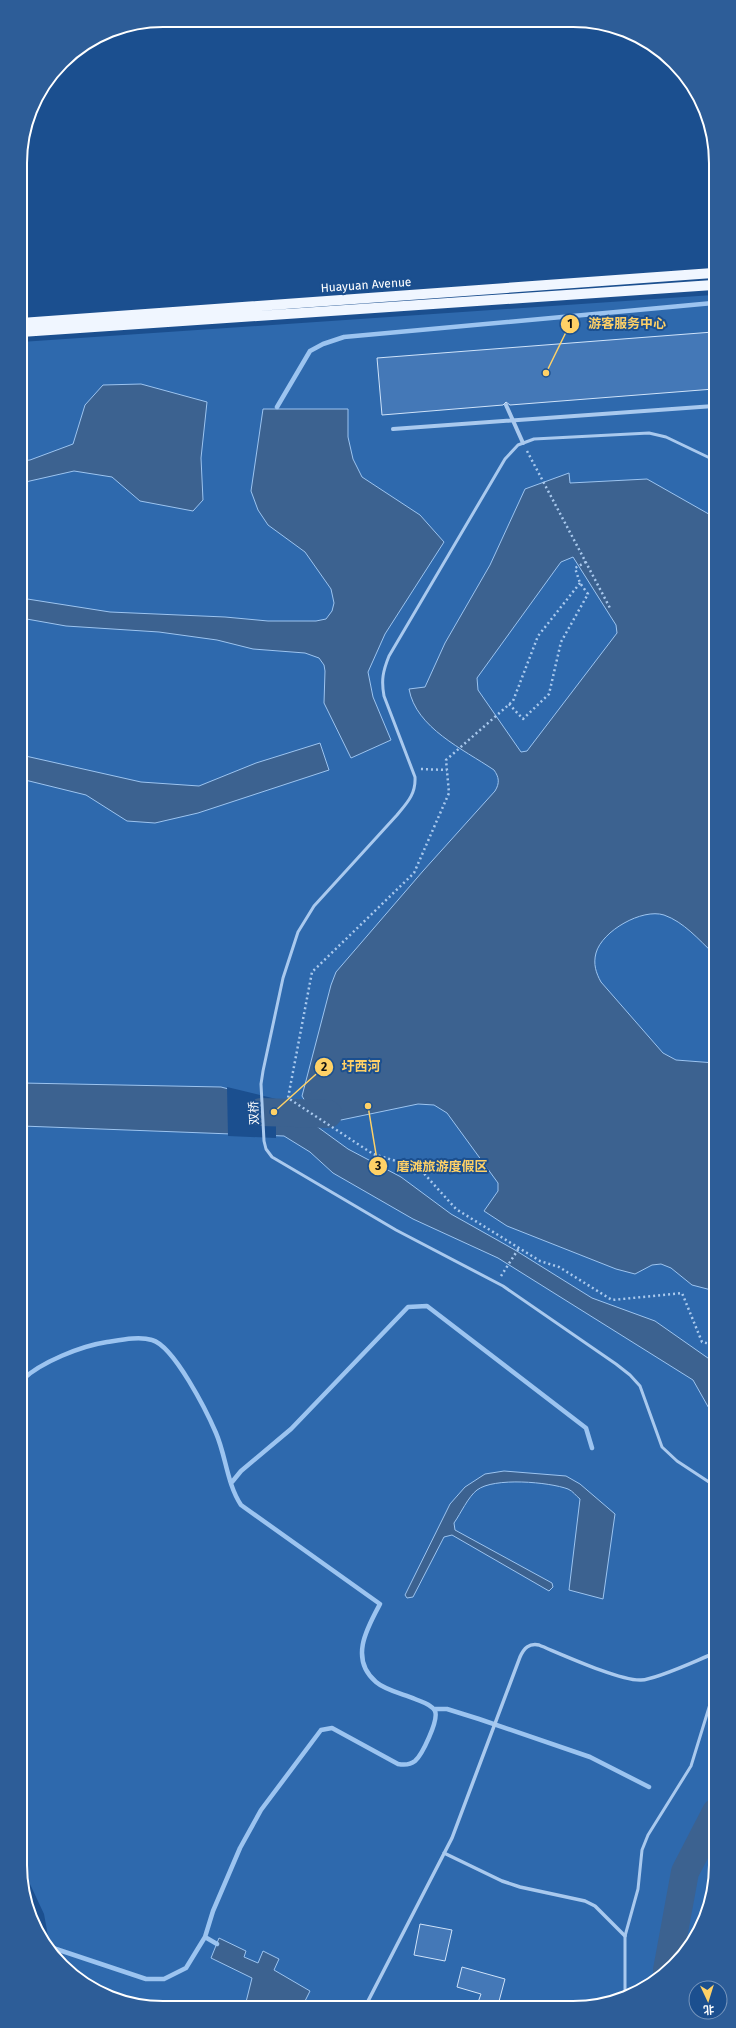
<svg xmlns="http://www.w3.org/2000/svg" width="736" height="2028" font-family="'Fira Sans','Noto Sans SC',sans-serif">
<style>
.green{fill:#2e69ad}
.water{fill:#3c6290;stroke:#9cc4f0;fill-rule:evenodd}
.pier{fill:#1b4f8f}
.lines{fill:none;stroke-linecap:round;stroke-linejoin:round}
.stream{stroke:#9cc4f0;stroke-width:4.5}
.river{stroke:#3c6290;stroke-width:28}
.building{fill:#4478b7;stroke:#cfe3fa}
.path{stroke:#a9c9ee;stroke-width:2.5;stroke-dasharray:2 3;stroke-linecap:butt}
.service{stroke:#a9c9ee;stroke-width:3}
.pedestrian{stroke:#a9c9ee;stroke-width:3.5}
.minor{stroke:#a9c9ee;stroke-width:4}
.primary{stroke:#f0f6ff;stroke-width:10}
.labels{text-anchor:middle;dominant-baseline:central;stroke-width:4;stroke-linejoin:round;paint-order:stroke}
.street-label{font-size:12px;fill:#fff;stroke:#1b4f8f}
.rim{fill:none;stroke:#fff;stroke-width:2}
.leader{fill:none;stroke:#ffd166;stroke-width:1.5}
.callout-dot{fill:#ffd166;stroke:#1b4f8f;stroke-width:1.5}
.mark-label{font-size:12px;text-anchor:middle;font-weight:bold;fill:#111}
.callout-label{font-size:13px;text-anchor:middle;font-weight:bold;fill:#ffd166;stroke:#1b4f8f;stroke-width:4;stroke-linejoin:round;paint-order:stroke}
</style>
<rect width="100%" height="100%" fill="#1b4f8f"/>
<path class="green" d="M 713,295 L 716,1874 L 705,1919 L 681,1959 L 644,1989 L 601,2005 L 136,2005 L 100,1993 L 62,1966 L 51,1952 L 44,1914 L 23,1869 L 21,342 Z"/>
<path class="water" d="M 141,384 L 207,402 L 201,458 L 203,500 L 193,511 L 140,501 L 112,477 L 74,471 L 21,483 L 21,461 L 30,460 L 73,444 L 85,405 L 103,385 Z
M 263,409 L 348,409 L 348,437 L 353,459 L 362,477 L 420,515 L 444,542 L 385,634 L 368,672 L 373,697 L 391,740 L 351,758 L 324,703 L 325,671 L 324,665 L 319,658 L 305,653 L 253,649 L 217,640 L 159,632 L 66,626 L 21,618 L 21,598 L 110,612 L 225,617 L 268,621 L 316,621 L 326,619 L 332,611 L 334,603 L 331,589 L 305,552 L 268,525 L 258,510 L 251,491 Z
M 569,473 L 570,483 L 647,479 L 714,517 L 714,954 C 699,940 684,922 664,915 C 642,908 602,931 596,953 C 593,964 596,973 601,982 L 663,1053 L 676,1060 L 715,1063 L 715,1291 L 692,1285 L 671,1268 L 661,1264 L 652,1265 L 635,1274 L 616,1269 L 507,1226 L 484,1211 L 498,1191 L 498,1183 L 447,1113 L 434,1105 L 418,1104 L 341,1120 L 311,1105 L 305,1101 L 302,1096 L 331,985 L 336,972 L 423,871 L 495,791 C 500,783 499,777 494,770 C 463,749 416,728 409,689 L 425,687 L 445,643 L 490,565 L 525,489 ZM 573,557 L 616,625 L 617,633 L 527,751 L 521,752 L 478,690 L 477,678 L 558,566 L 561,562 Z
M 320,743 L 329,770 L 198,813 L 155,823 L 127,821 L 86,795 L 21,779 L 21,755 L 141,782 L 199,786 L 256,763 Z
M 22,1083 L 221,1087 L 286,1104 L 348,1149 L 401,1177 L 451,1214 L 515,1250 L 592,1298 L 655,1321 L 715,1363 L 715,1419 L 693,1380 L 498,1258 L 413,1219 L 333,1173 L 310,1152 L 284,1136 L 22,1126 Z
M 504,1471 L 566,1476 L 580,1484 L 615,1514 L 603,1599 L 569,1590 L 580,1499 C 576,1496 573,1491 568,1489 C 549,1482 494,1477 477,1490 C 468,1497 461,1513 454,1523 L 455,1530 L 552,1583 L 553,1587 L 549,1591 L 452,1535 L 444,1537 L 413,1597 L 407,1598 L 405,1595 L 450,1504 L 465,1487 L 485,1474 Z
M 219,1938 L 246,1951 L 244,1957 L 258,1963 L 263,1951 L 279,1959 L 274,1970 L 310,1991 L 303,2005 L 233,2005 L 235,2003 L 246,2002 L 252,1978 L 211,1958 Z"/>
<path class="pier" d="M 227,1087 L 276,1099 L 276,1138 L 228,1136 Z"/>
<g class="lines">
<path class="stream" d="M 277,407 L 310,351 L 323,344 L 344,337 L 713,303
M 22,1380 C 41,1362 81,1346 107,1342 C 120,1340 139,1336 152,1340 C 174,1346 207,1412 216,1433 C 226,1456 227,1484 241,1505 L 380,1604 C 367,1628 349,1659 376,1682 C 385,1690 403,1694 415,1699 C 422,1702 431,1704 435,1711 C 439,1720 422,1755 415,1761 C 410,1765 403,1765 398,1764 L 332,1728 L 321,1730 L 261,1810 L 240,1848 L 213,1911 L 205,1937 L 186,1968 L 164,1979 L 146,1979 L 50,1947
M 232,1482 L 241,1471 L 291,1429 L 408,1307 L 427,1306 L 586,1428 L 592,1448
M 434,1709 L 447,1709 L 479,1719 L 590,1757 L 649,1787
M 205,1937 L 217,1944"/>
<path class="river" d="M 261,1112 L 328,1114
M 667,1970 L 685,1872 L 716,1812"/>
</g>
<path class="building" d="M 713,332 L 714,389 L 510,405 L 506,402 L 503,405 L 382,415 L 377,358 Z
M 420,1924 L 452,1930 L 445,1961 L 414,1955 Z
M 462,1967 L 505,1979 L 498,2005 L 477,2005 L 481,1994 L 457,1987 Z"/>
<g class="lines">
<path class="path" d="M 527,451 L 610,608
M 580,583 L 538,636 L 513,701 L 446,760 L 449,793 L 414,873 L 312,972 L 288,1098 L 373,1154 L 419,1168 L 456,1209 L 540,1261 L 559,1267 L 612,1300 L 682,1293 L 702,1342 L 715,1345
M 509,704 L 523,719 L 549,694 L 561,642 L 588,594 L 580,583 L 575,568 L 586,562
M 421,769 L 447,770
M 501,1276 L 519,1248"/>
<path class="service" d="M 714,460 L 666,437 L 649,433 L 534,439 L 518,445 L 505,459 L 389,656 C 383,671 381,680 384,696 L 415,777 C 416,794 407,803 397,815 L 314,906 L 298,932 L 283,978 L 263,1071 L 261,1084 L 264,1141 L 266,1149 L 272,1157 L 396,1230 L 503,1286 L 616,1364 L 630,1375 L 640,1386 L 662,1447 L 677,1461 L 715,1486
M 625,1996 L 625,1936 L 638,1889 L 642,1850 L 648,1835 L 691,1766 L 715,1688"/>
<path class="pedestrian" d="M 444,1853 L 502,1881 L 520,1887 L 585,1901 L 595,1906 L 625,1936
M 366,2005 L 452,1838 L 520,1657 C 524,1648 529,1643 539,1645 C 561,1654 620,1681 641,1680 C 658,1679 697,1660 715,1653"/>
<path class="minor" d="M 506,405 L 523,443
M 393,429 L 714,406"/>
<path class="primary" d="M 21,323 L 713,273
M 21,332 L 713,285"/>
</g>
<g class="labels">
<g class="street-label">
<text transform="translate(366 285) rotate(-4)">Huayuan Avenue</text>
<text transform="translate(254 1113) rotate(-93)">双桥</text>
</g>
</g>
<path d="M0 0H736V2028H0ZM163 27H573A136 136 0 0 1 709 163V1865A136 136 0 0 1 573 2001H163A136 136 0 0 1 27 1865V163A136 136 0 0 1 163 27Z" fill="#2d5d98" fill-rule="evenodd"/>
<path class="rim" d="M163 27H573A136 136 0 0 1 709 163V1865A136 136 0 0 1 573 2001H163A136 136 0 0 1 27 1865V163A136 136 0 0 1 163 27Z"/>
<path class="leader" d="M546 373L570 324M274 1112L324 1067M368 1106L378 1166"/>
<g class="callout-dot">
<circle cx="546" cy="373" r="4"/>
<circle cx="274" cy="1112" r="4"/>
<circle cx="368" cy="1106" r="4"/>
<circle cx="570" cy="324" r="10"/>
<circle cx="324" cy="1067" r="10"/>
<circle cx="378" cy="1166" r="10"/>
</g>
<g class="mark-label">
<text x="570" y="328">1</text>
<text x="324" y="1071">2</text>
<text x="378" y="1170">3</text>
</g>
<g class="callout-label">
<text x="627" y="328">游客服务中心</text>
<text x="361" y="1071">圩西河</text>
<text x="442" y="1171">磨滩旅游度假区</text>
</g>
<g transform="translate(708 2000) rotate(176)"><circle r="19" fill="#1b4f8f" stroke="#7695bc"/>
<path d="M0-3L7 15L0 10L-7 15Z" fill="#ffd166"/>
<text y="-6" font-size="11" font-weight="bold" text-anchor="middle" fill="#ffffff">北</text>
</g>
</svg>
